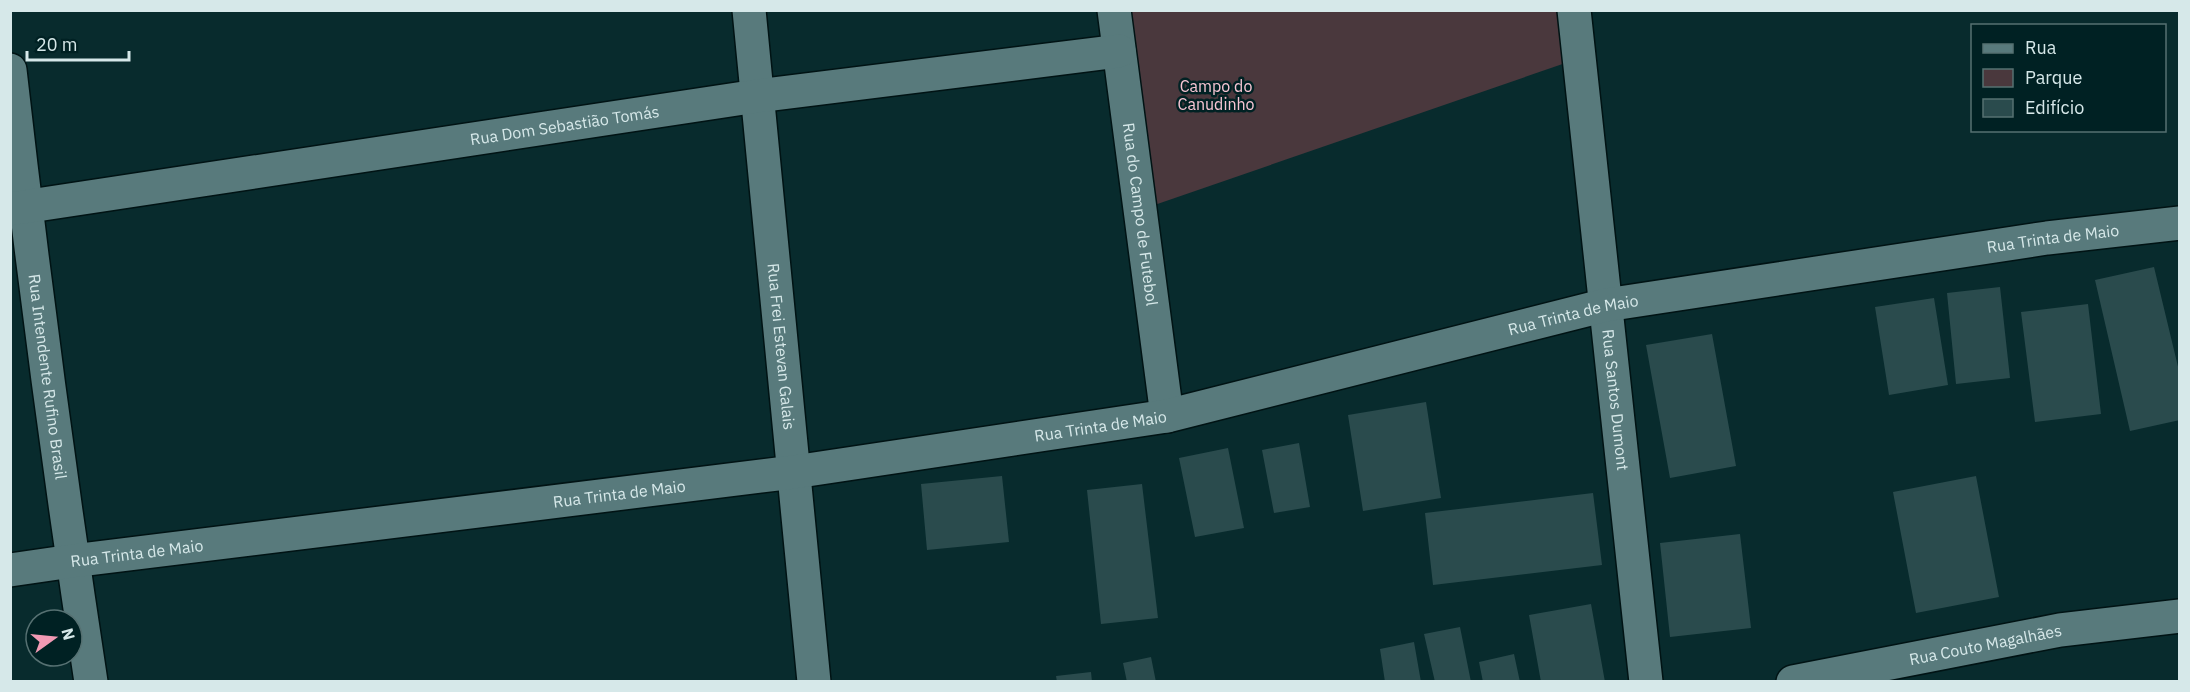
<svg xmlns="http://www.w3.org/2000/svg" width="2190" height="692" font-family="'IBM Plex Sans',sans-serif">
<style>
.green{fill:#4a383d}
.building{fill:#2a4b4d}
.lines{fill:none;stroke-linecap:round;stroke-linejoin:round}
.minor-casing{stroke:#001314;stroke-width:36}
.minor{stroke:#587a7c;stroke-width:33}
.labels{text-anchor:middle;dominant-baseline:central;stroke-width:5;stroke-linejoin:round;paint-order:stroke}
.park-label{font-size:16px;fill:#f8c6d4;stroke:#002123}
.street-label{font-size:16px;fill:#d6e8e9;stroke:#002123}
</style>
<rect width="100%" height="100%" fill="#082b2d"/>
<path class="green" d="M 1122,11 L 1573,11 L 1580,58 L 1140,210 Z"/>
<path class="building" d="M 2154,267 L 2180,375 L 2180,420 L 2130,431 L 2095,280 Z
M 2000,287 L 2010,378 L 1956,384 L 1947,293 Z
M 1934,298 L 1948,385 L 1889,395 L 1875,307 Z
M 2088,304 L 2101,414 L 2035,422 L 2021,312 Z
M 1712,334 L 1736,466 L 1670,478 L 1646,345 Z
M 1426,402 L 1441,498 L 1363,511 L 1348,415 Z
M 1299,443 L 1310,507 L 1274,513 L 1262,450 Z
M 1228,448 L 1244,528 L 1195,537 L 1179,458 Z
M 1002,476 L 1009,542 L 927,550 L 921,484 Z
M 1976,476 L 1999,597 L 1916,613 L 1893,492 Z
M 1142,484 L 1158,618 L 1101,624 L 1087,490 Z
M 1593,493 L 1602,565 L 1433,585 L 1425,513 Z
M 1740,534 L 1751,628 L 1670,637 L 1660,543 Z
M 1591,604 L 1605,682 L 1541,682 L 1529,615 Z
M 1460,627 L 1471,682 L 1435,682 L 1424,634 Z
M 1414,642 L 1421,682 L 1385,682 L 1380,649 Z
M 1514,654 L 1520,682 L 1483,682 L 1479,662 Z
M 1151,657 L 1156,682 L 1127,682 L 1123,663 Z
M 1091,672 L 1092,682 L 1057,682 L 1056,676 Z"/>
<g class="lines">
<defs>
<g id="minor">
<path id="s1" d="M 749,10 L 814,682"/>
<path id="s2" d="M 1114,10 L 1167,416"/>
<path id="s3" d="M 1574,10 L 1646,682"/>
<path id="s4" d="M 10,70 C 33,274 60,478 91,682"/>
<path id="s5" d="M 10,209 L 757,96 L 1119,51"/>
<path id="s6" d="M 10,570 L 72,561 L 794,472 L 1167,416 L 1606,305 L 2047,238 L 2180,223"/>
<path id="s7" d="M 1793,682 L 2060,630 L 2180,616"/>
</g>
</defs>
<use href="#minor" class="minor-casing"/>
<use href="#minor" class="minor"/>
</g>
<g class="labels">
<g class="park-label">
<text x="1216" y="86">Campo do<tspan x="1216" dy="18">Canudinho</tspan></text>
</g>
<g class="street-label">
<text stroke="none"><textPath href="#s5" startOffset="561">Rua Dom Sebastião Tomás</textPath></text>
<text stroke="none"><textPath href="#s2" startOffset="206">Rua do Campo de Futebol</textPath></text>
<text stroke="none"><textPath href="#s6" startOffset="2072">Rua Trinta de Maio</textPath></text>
<text stroke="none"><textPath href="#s6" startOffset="1586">Rua Trinta de Maio</textPath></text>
<text stroke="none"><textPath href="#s1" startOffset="338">Rua Frei Estevan Galais</textPath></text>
<text stroke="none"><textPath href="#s4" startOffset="309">Rua Intendente Rufino Brasil</textPath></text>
<text stroke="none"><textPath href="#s3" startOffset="392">Rua Santos Dumont</textPath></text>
<text stroke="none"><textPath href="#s6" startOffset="1100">Rua Trinta de Maio</textPath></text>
<text stroke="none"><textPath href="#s6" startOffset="614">Rua Trinta de Maio</textPath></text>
<text stroke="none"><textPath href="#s6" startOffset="128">Rua Trinta de Maio</textPath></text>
<text stroke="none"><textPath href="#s7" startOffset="196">Rua Couto Magalhães</textPath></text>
</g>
</g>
<rect width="2190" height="692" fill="none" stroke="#d6e8e9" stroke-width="24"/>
<rect x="1971" y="24" width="195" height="108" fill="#002123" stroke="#567172" stroke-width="1.5"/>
<rect x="1983" y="44" width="30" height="9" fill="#587a7c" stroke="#567172" stroke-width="1.5"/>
<text x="2025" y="54" font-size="18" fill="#d6e8e9">Rua</text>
<rect x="1983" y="69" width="30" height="18" fill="#4a383d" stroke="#567172" stroke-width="1.5"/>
<text x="2025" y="84" font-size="18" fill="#d6e8e9">Parque</text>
<rect x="1983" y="99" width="30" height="18" fill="#2a4b4d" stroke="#567172" stroke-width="1.5"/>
<text x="2025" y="114" font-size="18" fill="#d6e8e9">Edifício</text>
<g transform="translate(54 638) rotate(75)"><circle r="28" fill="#002123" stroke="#567172" stroke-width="1.5"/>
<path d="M0-4.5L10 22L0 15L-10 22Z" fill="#f19ab4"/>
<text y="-9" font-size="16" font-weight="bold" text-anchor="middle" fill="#d6e8e9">N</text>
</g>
<path d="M27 51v9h102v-9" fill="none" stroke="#d6e8e9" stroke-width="3"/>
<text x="36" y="51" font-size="18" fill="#d6e8e9" stroke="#002123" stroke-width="4.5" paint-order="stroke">20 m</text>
</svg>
